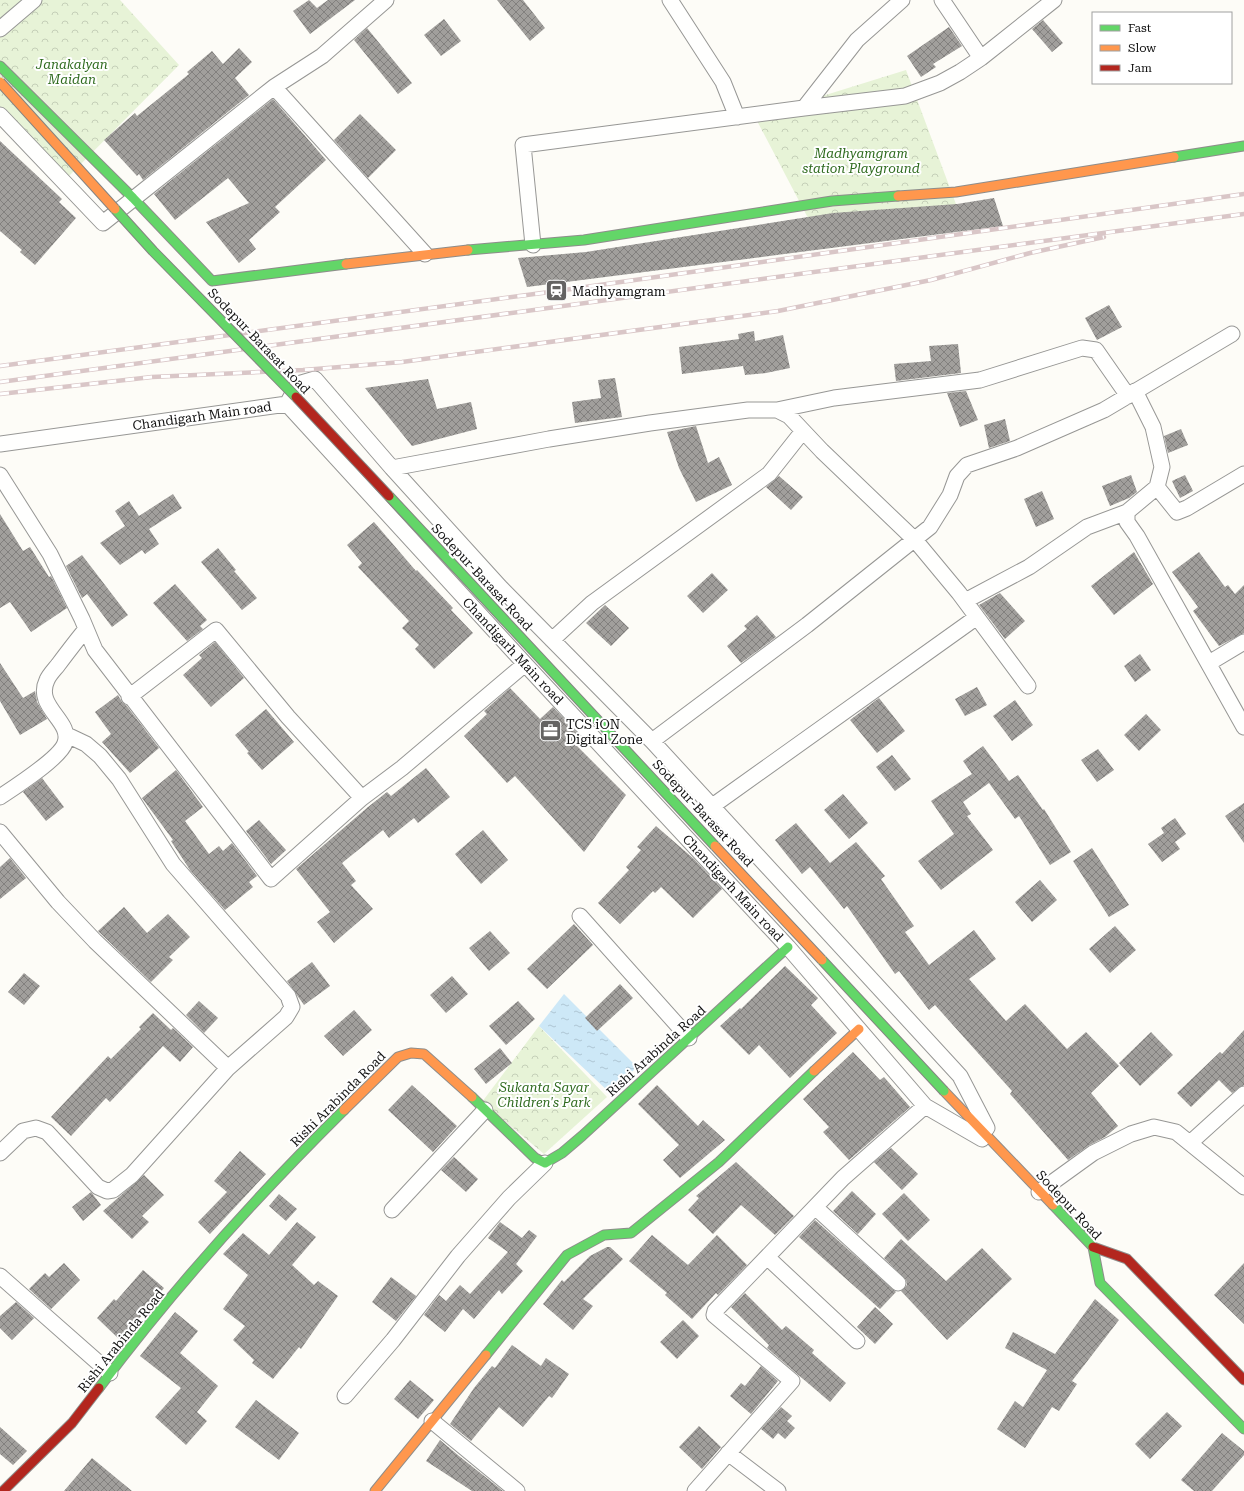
<svg xmlns="http://www.w3.org/2000/svg" width="1244" height="1491" font-family="'Roboto Serif',serif">
<style>
.park{fill:url(#park-crowns)}
.water{fill:url(#water-ripples)}
.building{fill:url(#building-cross-hatch)}
.lines{fill:none;stroke-linecap:round;stroke-linejoin:round}
.street-casing{stroke:#979795;stroke-width:17}
.fast-casing{stroke:#8e8d8b;stroke-width:11}
.slow-casing{stroke:#8e8d8b;stroke-width:11}
.jam-casing{stroke:#8e8d8b;stroke-width:11}
.street{stroke:#fffffe;stroke-width:15}
.fast{stroke:#63d668;stroke-width:9}
.slow{stroke:#ff974d;stroke-width:9}
.jam{stroke:#b3261e;stroke-width:9}
.rail-casing{stroke:#d9c6c7;stroke-width:4.5}
.rail{stroke:#fff;stroke-width:3;stroke-dasharray:9;stroke-linecap:butt}
.fast-bridge-casing{stroke:#858482;stroke-width:11;stroke-linecap:butt}
.slow-bridge-casing{stroke:#858482;stroke-width:11;stroke-linecap:butt}
.jam-bridge-casing{stroke:#858482;stroke-width:11;stroke-linecap:butt}
.fast-bridge{stroke:#63d668;stroke-width:9}
.slow-bridge{stroke:#ff974d;stroke-width:9}
.jam-bridge{stroke:#b3261e;stroke-width:9}
.labels{text-anchor:middle;dominant-baseline:central;stroke-width:4;stroke-linejoin:round;paint-order:stroke}
.park-label{font-size:13px;font-style:italic;fill:#2f6b1f;stroke:#fff}
.poi-label{font-size:13px;fill:#111;stroke:#fff;text-anchor:start}
.street-label{font-size:13px;fill:#111;stroke:#fff}
</style>
<defs>
<pattern id="park-crowns" width="20" height="18" patternUnits="userSpaceOnUse"><rect width="20" height="18" fill="#e7f3d7"/><path d="M2 6a3 3 0 1 1 6 0M12 15a3 3 0 1 1 6 0" fill="none" stroke="#c5cfb8"/></pattern>
<pattern id="water-ripples" width="26" height="14" patternUnits="userSpaceOnUse"><rect width="26" height="14" fill="#cde8f7"/><path d="M2 4q2-2 4 0t4 0M15 11q2-2 4 0t4 0" fill="none" stroke="#afc6d3"/></pattern>
<pattern id="building-cross-hatch" width="8" height="8" patternUnits="userSpaceOnUse"><rect width="8" height="8" fill="#a19f9c"/><path d="M0 0l8 8M0 8l8-8" fill="none" stroke="#82807e"/></pattern>
</defs>
<rect width="100%" height="100%" fill="#fdfcf7"/>
<path class="park" d="M 0,0 L 120,0 L 179,65 L 67,178 L 0,110 Z
M 906,70 L 963,223 L 819,239 L 755,117 Z
M 539,1026 L 607,1097 L 544,1154 L 482,1102 Z"/>
<path class="water" d="M 564,994 L 637,1067 L 610,1093 L 539,1026 Z"/>
<path class="building" d="M 309,0 L 317,8 L 328,0 L 355,0 L 310,34 L 293,11 Z
M 497,0 L 523,0 L 545,28 L 530,41 Z
M 444,19 L 461,41 L 441,56 L 424,35 Z
M 1043,20 L 1063,43 L 1052,52 L 1032,29 Z
M 949,27 L 962,46 L 933,64 L 936,67 L 921,77 L 907,56 Z
M 367,28 L 412,83 L 398,94 L 354,40 Z
M 239,48 L 252,62 L 235,78 L 249,95 L 143,180 L 139,174 L 137,176 L 104,140 L 135,113 L 137,116 L 189,74 L 187,72 L 212,51 L 223,64 Z
M 273,99 L 326,160 L 275,207 L 280,212 L 249,240 L 256,249 L 239,263 L 206,222 L 249,203 L 228,178 L 175,220 L 154,194 Z
M 360,114 L 396,150 L 368,178 L 334,140 Z
M 0,141 L 62,199 L 59,202 L 76,218 L 35,265 L 20,252 L 22,250 L 0,231 Z
M 994,198 L 1003,226 L 527,287 L 518,258 L 586,252 L 833,213 L 957,204 Z
M 1109,305 L 1122,327 L 1097,340 L 1085,318 Z
M 754,331 L 755,341 L 783,335 L 790,368 L 766,373 L 745,375 L 743,366 L 682,374 L 679,347 L 739,339 L 738,334 Z
M 958,344 L 961,373 L 896,381 L 894,364 L 931,361 L 929,346 Z
M 615,378 L 622,417 L 575,423 L 572,402 L 601,398 L 598,380 Z
M 428,379 L 437,409 L 471,402 L 477,429 L 412,446 L 365,388 Z
M 966,391 L 978,420 L 960,427 L 947,393 Z
M 1005,419 L 1010,441 L 989,448 L 984,425 Z
M 696,426 L 708,463 L 719,457 L 732,485 L 696,502 L 679,468 L 667,432 Z
M 1181,429 L 1188,445 L 1168,453 L 1164,436 Z
M 1131,475 L 1137,492 L 1129,498 L 1110,506 L 1102,486 Z
M 1185,475 L 1193,491 L 1180,498 L 1172,481 Z
M 779,476 L 803,497 L 791,510 L 766,487 Z
M 1042,491 L 1054,519 L 1036,527 L 1024,499 Z
M 173,494 L 182,508 L 149,529 L 159,544 L 145,554 L 142,550 L 120,565 L 100,543 L 125,526 L 115,511 L 129,501 L 139,516 Z
M 0,514 L 23,551 L 30,547 L 49,577 L 51,576 L 67,608 L 31,632 L 10,602 L 0,608 Z
M 374,522 L 416,571 L 417,570 L 453,608 L 451,610 L 473,633 L 434,669 L 415,649 L 419,645 L 402,628 L 409,621 L 358,567 L 362,563 L 347,545 Z
M 218,548 L 236,570 L 234,571 L 257,598 L 242,610 L 201,562 Z
M 1134,552 L 1153,584 L 1114,615 L 1091,586 Z
M 1199,552 L 1225,587 L 1228,585 L 1235,594 L 1244,585 L 1244,633 L 1219,646 L 1193,611 L 1198,607 L 1172,572 Z
M 82,555 L 128,615 L 112,627 L 87,594 L 82,598 L 66,566 Z
M 712,573 L 728,590 L 703,613 L 687,596 Z
M 175,584 L 207,620 L 200,626 L 203,629 L 187,641 L 153,603 Z
M 1000,593 L 1025,621 L 1005,639 L 979,605 Z
M 605,605 L 629,628 L 611,646 L 586,623 Z
M 757,615 L 776,637 L 741,663 L 727,646 L 747,629 L 744,626 Z
M 215,642 L 244,678 L 211,707 L 183,675 L 202,658 L 199,655 Z
M 1140,654 L 1151,670 L 1135,682 L 1124,666 Z
M 0,663 L 23,698 L 35,691 L 37,702 L 47,719 L 20,735 L 0,701 Z
M 977,687 L 987,705 L 965,716 L 955,699 Z
M 510,688 L 540,719 L 553,707 L 579,735 L 572,741 L 626,795 L 584,852 L 515,776 L 507,783 L 464,736 L 487,714 L 484,711 Z
M 118,695 L 122,702 L 126,705 L 159,748 L 130,773 L 102,742 L 111,734 L 95,712 Z
M 879,698 L 905,731 L 877,753 L 850,720 Z
M 1015,700 L 1033,725 L 1012,741 L 993,716 Z
M 266,709 L 294,742 L 262,770 L 247,753 L 249,752 L 235,735 Z
M 1146,714 L 1161,730 L 1139,751 L 1124,735 Z
M 983,746 L 1009,781 L 1018,775 L 1043,810 L 1044,809 L 1071,852 L 1050,865 L 1019,816 L 1015,819 L 989,783 L 963,802 L 971,814 L 967,816 L 993,850 L 941,890 L 918,861 L 954,834 L 931,801 L 972,774 L 963,761 Z
M 1098,749 L 1114,770 L 1097,782 L 1081,760 Z
M 892,755 L 911,779 L 895,791 L 876,767 Z
M 426,768 L 450,797 L 418,823 L 414,818 L 389,838 L 383,830 L 342,863 L 356,881 L 351,885 L 373,909 L 334,943 L 317,922 L 330,912 L 296,869 L 368,807 L 387,792 L 391,796 Z
M 176,770 L 203,807 L 185,821 L 209,854 L 219,846 L 223,851 L 232,843 L 257,876 L 249,882 L 253,887 L 225,910 L 190,870 L 171,841 L 173,840 L 142,798 Z
M 42,778 L 64,807 L 46,821 L 23,792 Z
M 843,794 L 868,823 L 849,839 L 824,810 Z
M 1244,803 L 1244,843 L 1225,816 Z
M 1175,818 L 1186,834 L 1175,842 L 1180,849 L 1162,862 L 1148,844 L 1164,833 L 1161,828 Z
M 259,820 L 286,850 L 271,864 L 246,831 Z
M 796,823 L 830,863 L 856,842 L 885,876 L 881,879 L 914,926 L 905,932 L 929,965 L 974,930 L 996,959 L 969,979 L 1006,1021 L 1025,1004 L 1067,1049 L 1086,1032 L 1119,1066 L 1091,1093 L 1118,1126 L 1105,1137 L 1088,1146 L 1068,1160 L 1010,1094 L 1012,1091 L 935,1005 L 929,1010 L 899,971 L 895,974 L 847,906 L 844,909 L 810,867 L 802,874 L 775,840 Z
M 656,826 L 694,859 L 722,889 L 693,918 L 661,887 L 655,893 L 653,891 L 620,924 L 598,903 L 629,870 L 626,867 L 641,850 L 637,847 Z
M 483,830 L 508,860 L 481,884 L 455,854 Z
M 1092,848 L 1129,905 L 1109,917 L 1073,861 Z
M 10,858 L 26,878 L 0,899 L 0,867 Z
M 1040,880 L 1057,900 L 1032,922 L 1015,902 Z
M 124,907 L 147,933 L 168,914 L 190,937 L 169,957 L 173,960 L 151,982 L 98,931 Z
M 574,924 L 593,945 L 547,989 L 527,969 Z
M 1115,926 L 1136,950 L 1110,973 L 1089,949 Z
M 490,931 L 510,953 L 489,971 L 469,948 Z
M 312,962 L 330,986 L 304,1005 L 287,981 Z
M 785,966 L 818,998 L 811,1005 L 837,1033 L 790,1078 L 759,1045 L 749,1055 L 720,1026 L 740,1008 L 741,1009 Z
M 24,973 L 40,986 L 24,1005 L 8,992 Z
M 452,976 L 468,994 L 446,1013 L 430,995 Z
M 620,984 L 633,998 L 597,1031 L 585,1018 Z
M 199,1001 L 218,1018 L 204,1033 L 186,1015 Z
M 518,1001 L 535,1019 L 506,1045 L 489,1026 Z
M 354,1010 L 372,1030 L 343,1056 L 324,1036 Z
M 153,1013 L 171,1030 L 173,1028 L 193,1047 L 180,1062 L 163,1046 L 110,1102 L 106,1098 L 71,1136 L 51,1117 L 108,1056 L 111,1059 L 141,1029 L 139,1027 Z
M 1244,1030 L 1244,1085 L 1232,1093 L 1219,1080 L 1191,1107 L 1177,1093 L 1220,1052 L 1222,1054 Z
M 1151,1032 L 1173,1055 L 1140,1086 L 1119,1063 Z
M 500,1048 L 512,1063 L 486,1084 L 474,1069 Z
M 853,1052 L 880,1080 L 884,1077 L 910,1107 L 849,1160 L 823,1132 L 829,1127 L 803,1099 Z
M 412,1085 L 457,1126 L 433,1152 L 388,1110 Z
M 657,1085 L 698,1126 L 703,1120 L 725,1140 L 680,1178 L 663,1160 L 679,1145 L 638,1104 Z
M 891,1148 L 918,1174 L 902,1190 L 874,1162 Z
M 240,1151 L 266,1174 L 210,1234 L 198,1222 L 227,1192 L 214,1181 Z
M 454,1157 L 478,1179 L 466,1192 L 441,1170 Z
M 736,1162 L 794,1216 L 775,1235 L 741,1205 L 713,1234 L 688,1210 L 699,1198 L 696,1196 Z
M 144,1175 L 164,1195 L 142,1216 L 149,1222 L 132,1239 L 103,1211 Z
M 852,1191 L 876,1214 L 858,1234 L 833,1211 Z
M 91,1192 L 101,1205 L 83,1221 L 72,1207 Z
M 904,1193 L 930,1220 L 908,1241 L 882,1214 Z
M 279,1194 L 297,1209 L 286,1221 L 269,1206 Z
M 815,1220 L 896,1292 L 880,1309 L 799,1237 Z
M 297,1222 L 316,1237 L 292,1265 L 314,1285 L 318,1281 L 338,1296 L 301,1349 L 299,1347 L 273,1379 L 252,1363 L 254,1360 L 233,1340 L 245,1326 L 223,1309 L 248,1275 L 223,1254 L 243,1233 L 269,1255 Z
M 500,1222 L 522,1238 L 529,1230 L 537,1236 L 516,1264 L 523,1271 L 502,1294 L 499,1290 L 474,1319 L 463,1309 L 445,1332 L 424,1315 L 439,1295 L 446,1301 L 460,1285 L 470,1294 L 508,1252 L 488,1238 Z
M 652,1235 L 688,1265 L 717,1235 L 747,1265 L 718,1295 L 716,1293 L 692,1319 L 665,1295 L 667,1293 L 629,1261 Z
M 901,1239 L 946,1281 L 982,1248 L 1012,1279 L 947,1340 L 901,1291 L 907,1285 L 906,1280 L 884,1258 Z
M 607,1247 L 610,1247 L 623,1259 L 583,1299 L 593,1306 L 573,1330 L 543,1304 L 562,1280 L 564,1282 L 590,1256 Z
M 64,1263 L 80,1280 L 51,1309 L 29,1289 L 45,1273 L 49,1277 Z
M 1244,1263 L 1244,1324 L 1214,1295 Z
M 143,1270 L 164,1288 L 121,1341 L 97,1318 L 114,1299 L 116,1301 Z
M 391,1277 L 416,1296 L 396,1321 L 372,1302 Z
M 745,1293 L 782,1330 L 786,1326 L 814,1350 L 812,1353 L 846,1383 L 830,1402 L 767,1348 L 769,1345 L 731,1307 Z
M 1095,1299 L 1119,1320 L 1072,1381 L 1077,1384 L 1059,1411 L 1052,1407 L 1025,1448 L 997,1429 L 1015,1401 L 1023,1407 L 1047,1370 L 1005,1348 L 1013,1332 L 1055,1354 Z
M 16,1302 L 34,1318 L 12,1340 L 0,1328 L 0,1316 Z
M 875,1307 L 893,1324 L 875,1344 L 857,1327 Z
M 175,1312 L 198,1331 L 180,1353 L 218,1386 L 197,1412 L 207,1421 L 186,1445 L 155,1417 L 181,1388 L 140,1356 Z
M 683,1320 L 699,1336 L 677,1359 L 660,1342 Z
M 512,1345 L 541,1366 L 546,1358 L 569,1374 L 552,1398 L 549,1396 L 523,1427 L 499,1407 L 471,1441 L 450,1424 L 474,1388 L 492,1366 L 495,1368 Z
M 761,1366 L 778,1381 L 751,1414 L 730,1396 L 741,1383 L 745,1386 Z
M 410,1380 L 434,1400 L 418,1419 L 394,1399 Z
M 256,1400 L 299,1433 L 279,1460 L 235,1427 Z
M 781,1407 L 792,1416 L 787,1421 L 795,1428 L 785,1439 L 778,1433 L 773,1439 L 761,1429 Z
M 1167,1412 L 1182,1426 L 1150,1459 L 1135,1444 Z
M 699,1426 L 721,1447 L 702,1469 L 679,1447 Z
M 0,1427 L 27,1451 L 13,1465 L 0,1454 Z
M 1222,1433 L 1244,1451 L 1244,1455 L 1212,1491 L 1194,1491 L 1181,1480 Z
M 440,1440 L 459,1456 L 503,1491 L 472,1491 L 426,1461 Z
M 92,1458 L 132,1491 L 64,1491 Z"/>
<g class="lines">
<defs>
<path id="street" d="M 670,0 L 723,82 L 737,117
M 942,0 L 981,58
M 0,29 L 34,0
M 274,87 L 425,254
M 804,108 L 857,40 L 902,0
M 0,115 L 103,223 L 274,87 L 322,56 L 386,0
M 533,245 L 523,145 L 804,108 L 905,96 L 940,83 L 960,72 L 981,58 L 1054,0
M 1135,391 L 1153,427 L 1162,467 L 1157,487 L 1127,512 L 1127,522 L 1137,536 L 1244,727
M 287,404 L 298,384 L 315,379 L 392,468 L 500,587 L 652,741 L 960,1076 L 987,1128
M 287,404 L 525,664 L 788,947 L 925,1106 L 982,1139
M 777,410 L 834,398 L 980,380 L 1082,348 L 1096,350 L 1128,396
M 0,444 L 287,404
M 392,468 L 549,439 L 650,423 L 748,410 L 777,410 L 789,416 L 822,451 L 915,540 L 959,593 L 1028,686
M 0,475 L 50,554 L 82,619 L 95,650 L 271,879 L 362,798
M 1157,487 L 1177,512 L 1187,508 L 1244,474
M 965,601 L 1029,567 L 1087,527 L 1127,512
M 552,640 L 592,603 L 769,474 L 803,431
M 1209,663 L 1244,642
M 129,697 L 216,630 L 288,717 L 362,798 L 402,768 L 525,664
M 652,741 L 807,625 L 930,527 L 950,495 L 957,476 L 967,465 L 1017,448 L 1104,410 L 1232,334
M 0,797 C 15,787 60,758 65,743 C 73,721 34,707 47,680 C 49,675 54,670 58,665 C 67,653 76,641 86,629
M 711,807 L 977,617
M 0,832 L 58,902 L 95,941 L 228,1068
M 580,916 L 689,1038
M 1190,1143 L 1244,1094
M 0,1153 L 23,1131 L 36,1128 L 47,1132 L 98,1187 L 107,1191 L 113,1190 L 132,1175 L 228,1068 L 286,1017 L 292,1007 L 288,996 L 173,864 L 119,779 L 100,756 L 86,744 L 67,735
M 1039,1192 L 1093,1153 L 1131,1134 L 1154,1127 L 1176,1132 L 1244,1187
M 815,1207 L 898,1283
M 392,1210 L 485,1110
M 767,1257 L 857,1341
M 0,1276 L 110,1373
M 345,1396 L 393,1340 L 458,1256 L 509,1198 L 545,1163
M 432,1421 L 517,1491
M 728,1453 L 778,1491
M 695,1491 L 792,1381 L 714,1315 L 715,1311 L 843,1178 L 925,1106"/>
<path id="fast" d="M 0,66 L 133,198 L 212,281 L 346,264
M 1174,157 L 1244,146
M 468,250 L 584,240 L 832,201 L 898,196
M 472,1097 L 535,1158 L 545,1163 L 562,1153 L 582,1136 L 788,947
M 1053,1205 L 1093,1247 L 1100,1283 L 1244,1429
M 486,1355 L 567,1255 L 604,1235 L 631,1233 L 719,1162 L 814,1071
M 99,1388 C 173,1289 256,1197 344,1110"/>
<path id="slow" d="M 898,196 L 956,192 L 1174,157
M 346,264 L 468,250
M 814,1071 L 859,1029
M 944,1091 L 1053,1205
M 344,1110 L 398,1057 L 411,1053 L 424,1054 L 472,1097
M 375,1491 L 486,1355"/>
<path id="jam" d="M 1093,1247 L 1127,1259 L 1244,1380
M 3,1491 L 72,1423 L 99,1388"/>
</defs>
<use href="#street" class="street-casing"/>
<use href="#fast" class="fast-casing"/>
<use href="#slow" class="slow-casing"/>
<use href="#jam" class="jam-casing"/>
<use href="#street" class="street"/>
<use href="#fast" class="fast"/>
<use href="#slow" class="slow"/>
<use href="#jam" class="jam"/>
<defs>
<path id="rail" d="M 0,366 L 557,291 L 1244,194
M 0,382 L 1244,214
M 0,394 L 152,377 L 303,370 L 402,362 L 778,311 L 931,280 L 1030,253 L 1104,237"/>
</defs>
<use href="#rail" class="rail-casing"/>
<use href="#rail" class="rail"/>
<defs>
<path id="fast-bridge" d="M 115,209 L 153,251 L 296,397
M 389,496 L 715,846
M 822,960 L 944,1091"/>
<path id="slow-bridge" d="M 0,82 L 115,209
M 715,846 L 822,960"/>
<path id="jam-bridge" d="M 296,397 L 389,496"/>
</defs>
<use href="#fast-bridge" class="fast-bridge-casing"/>
<use href="#slow-bridge" class="slow-bridge-casing"/>
<use href="#jam-bridge" class="jam-bridge-casing"/>
<use href="#fast-bridge" class="fast-bridge"/>
<use href="#slow-bridge" class="slow-bridge"/>
<use href="#jam-bridge" class="jam-bridge"/>
</g>
<defs>
<symbol id="station-square" viewBox="-11 -11 22 22"><rect x="-9" y="-9" width="18" height="18" rx="4" fill="#646362" stroke="#fff"/><path d="M-3-6H3Q5-6 5-4V2Q5 4 3 4L4.5 6H3L1.5 4h-3L-3 6H-4.5L-3 4Q-5 4-5 2V-4Q-5-6-3-6ZM-3.5-4v3h7v-3ZM-3.5 1v1.5H-2V1ZM2 1v1.5H3.5V1Z" fill="#fff"/></symbol>
<symbol id="office-square" viewBox="-11 -11 22 22"><rect x="-9" y="-9" width="18" height="18" rx="4" fill="#646362" stroke="#fff"/><path d="M-6-3h4V-5.5h4V-3h4V5H-6ZM-1-4.5V-3h2v-1.5ZM-6 0V1H6V0Z" fill="#fff"/></symbol>
</defs>
<g fill-rule="evenodd">
<use href="#station-square" x="544" y="278" width="25" height="25"/>
<use href="#office-square" x="538" y="718" width="25" height="25"/>
</g>
<g class="labels">
<g class="park-label">
<text x="72" y="64">Janakalyan<tspan x="72" dy="15">Maidan</tspan></text>
<text x="861" y="153">Madhyamgram<tspan x="861" dy="15">station Playground</tspan></text>
<text x="544" y="1087">Sukanta Sayar<tspan x="544" dy="15">Children's Park</tspan></text>
</g>
<g class="poi-label">
<text x="572" y="291">Madhyamgram</text>
<text x="566" y="724">TCS iON<tspan x="566" dy="15">Digital Zone</tspan></text>
</g>
<g class="street-label">
<text transform="translate(259 341) rotate(46)">Sodepur-Barasat Road</text>
<text transform="translate(202 416) rotate(-8)">Chandigarh Main road</text>
<text transform="translate(482 577) rotate(47)">Sodepur-Barasat Road</text>
<text transform="translate(513 651) rotate(47)">Chandigarh Main road</text>
<text transform="translate(703 813) rotate(47)">Sodepur-Barasat Road</text>
<text transform="translate(733 888) rotate(47)">Chandigarh Main road</text>
<text transform="translate(656 1051) rotate(-42)">Rishi Arabinda Road</text>
<text transform="translate(338 1099) rotate(-45)">Rishi Arabinda Road</text>
<text transform="translate(1069 1205) rotate(47)">Sodepur Road</text>
<text transform="translate(121 1341) rotate(-51)">Rishi Arabinda Road</text>
</g>
</g>
<rect x="1092" y="12" width="140" height="72" fill="#ffffff" stroke="#a0a0a0"/>
<rect x="1100" y="25" width="20" height="6" fill="#63d668" stroke="#a0a0a0"/>
<text x="1128" y="32" font-size="12" fill="#111111">Fast</text>
<rect x="1100" y="45" width="20" height="6" fill="#ff974d" stroke="#a0a0a0"/>
<text x="1128" y="52" font-size="12" fill="#111111">Slow</text>
<rect x="1100" y="65" width="20" height="6" fill="#b3261e" stroke="#a0a0a0"/>
<text x="1128" y="72" font-size="12" fill="#111111">Jam</text>
</svg>
